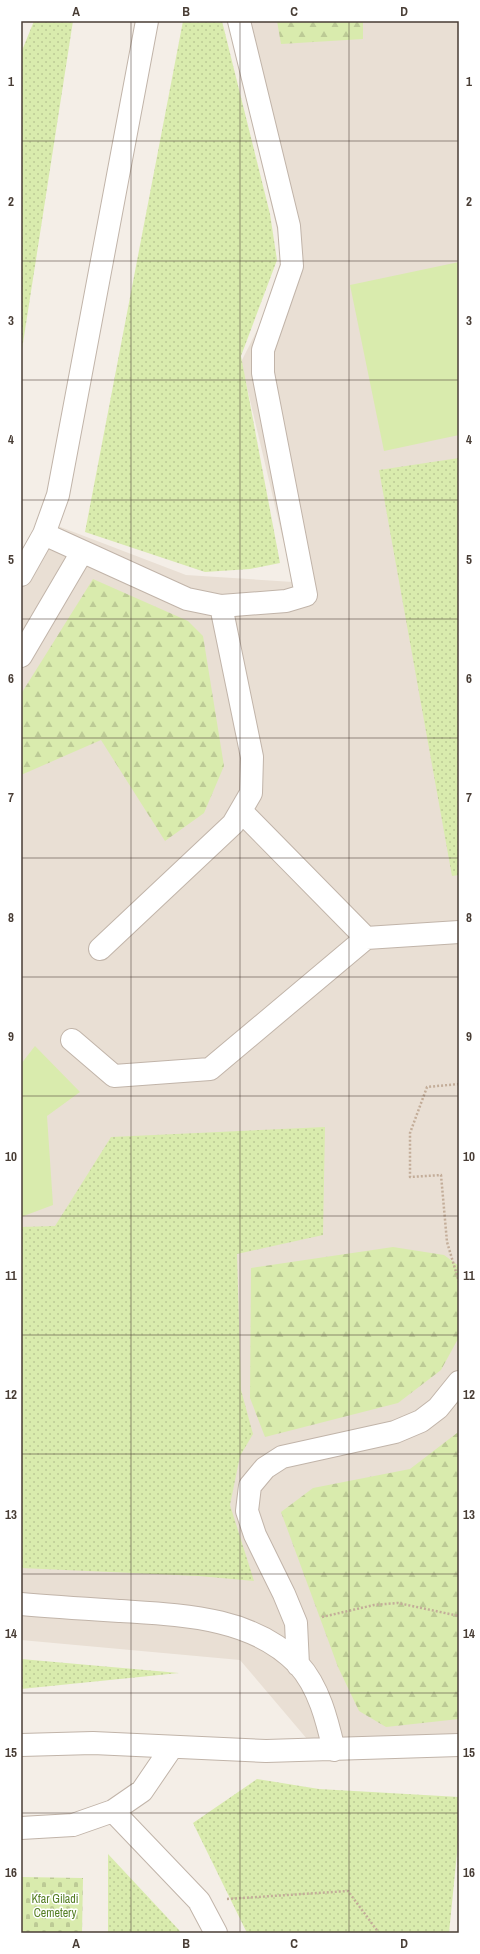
<svg xmlns="http://www.w3.org/2000/svg" width="480" height="1954" font-family="'Archivo Narrow',sans-serif">
<style>
.residential{fill:#e9dfd4}
.grass{fill:url(#grass-dots)}
.forest{fill:url(#forest-firs)}
.cemetery{fill:url(#cemetery-stones)}
.park{fill:#d9ebad}
.lines{fill:none;stroke-linecap:round;stroke-linejoin:round}
.minor-casing{stroke:#c1b4a9;stroke-width:24}
.path{stroke:#c3ad99;stroke-width:2.5;stroke-dasharray:2 2;stroke-linecap:butt}
.minor{stroke:#fff;stroke-width:22}
.grid{fill:none;stroke:#483d35;stroke-width:1;stroke-opacity:0.55}
.labels{text-anchor:middle;dominant-baseline:central;stroke-width:3;stroke-linejoin:round;paint-order:stroke}
.park-label{font-size:12px;fill:#557e24;stroke:#fff}
.neatline{fill:none;stroke:#483d35;stroke-width:1.5}
.grid-label{font-size:13px;text-anchor:middle;font-weight:bold;fill:#483d35}
</style>
<defs>
<pattern id="grass-dots" width="8" height="8" patternUnits="userSpaceOnUse"><rect width="8" height="8" fill="#d9ebad"/><path d="M2 2h.1M6 6h.1" fill="none" stroke="#bcca95" stroke-width="1.8" stroke-linecap="round"/></pattern>
<pattern id="forest-firs" width="22" height="20" patternUnits="userSpaceOnUse"><rect width="22" height="20" fill="#d9ebad"/><path d="M5 1l3.5 6h-7zM16 11l3.5 6h-7z" fill="#bcca95"/></pattern>
<pattern id="cemetery-stones" width="16" height="16" patternUnits="userSpaceOnUse"><rect width="16" height="16" fill="#d9ebad"/><path d="M2 7V4a2 2 0 0 1 4 0v3zM10 15v-3a2 2 0 0 1 4 0v3z" fill="#bcca95"/></pattern>
</defs>
<rect width="100%" height="100%" fill="#f4eee7"/>
<path class="residential" d="M 228,21 L 459,21 L 459,1750 L 324,1759 L 240,1660 L 21,1640 L 21,551 L 33,539 L 37,518 L 186,575 L 293,582 L 241,362 L 287,271 Z"/>
<path class="grass" d="M 34,21 L 73,21 L 21,356 L 21,53 Z
M 183,21 L 222,21 L 270,214 L 277,260 L 241,356 L 280,563 L 250,569 L 205,572 L 85,532 Z
M 459,458 L 459,875 L 452,876 L 379,470 Z
M 325,1127 L 323,1235 L 237,1254 L 241,1390 L 253,1434 L 240,1456 L 230,1505 L 254,1581 L 199,1576 L 21,1568 L 21,1227 L 55,1226 L 111,1137 Z
M 21,1659 L 179,1673 L 21,1689 Z
M 257,1779 L 319,1789 L 459,1797 L 459,1833 L 449,1933 L 247,1933 L 193,1823 Z
M 108,1854 L 179,1930 L 181,1933 L 108,1933 Z"/>
<path class="forest" d="M 277,21 L 363,21 L 363,39 L 281,44 Z
M 93,579 L 188,621 L 203,636 L 224,766 L 204,813 L 165,841 L 101,740 L 21,775 L 21,694 Z
M 393,1247 L 444,1255 L 459,1266 L 459,1337 L 441,1370 L 398,1403 L 265,1437 L 250,1398 L 251,1268 Z
M 459,1429 L 459,1719 L 386,1727 L 359,1711 L 338,1667 L 281,1512 L 313,1488 L 410,1469 L 457,1433 Z"/>
<path class="cemetery" d="M 21,1877 L 83,1878 L 82,1933 L 21,1933 Z"/>
<path class="park" d="M 459,262 L 459,435 L 384,451 L 350,285 Z
M 35,1046 L 80,1092 L 47,1116 L 53,1205 L 21,1217 L 21,1064 Z"/>
<g class="lines">
<defs>
<path id="minor" d="M 44,534 L 187,599 L 221,606 L 286,601 L 306,595 L 263,373 L 263,350 L 292,266 L 289,226 L 239,21
M 21,575 L 44,534 L 58,495 L 147,21
M 21,656 L 82,552
M 241,811 L 366,938 L 459,932
M 100,949 L 233,824 L 251,793 L 252,757 L 221,606
M 72,1040 L 114,1076 L 210,1069 L 366,938
M 21,1604 C 54,1607 88,1609 121,1611 C 182,1615 253,1617 298,1664 C 319,1687 327,1720 334,1750
M 298,1665 L 296,1623 L 284,1594 L 255,1535 L 247,1511 L 250,1486 L 265,1468 L 282,1457 L 395,1432 L 421,1421 L 438,1408 L 459,1382
M 21,1745 L 93,1743 L 266,1751 L 459,1745
M 113,1811 L 199,1901 L 216,1933
M 21,1828 L 73,1825 L 113,1811 L 142,1791 L 172,1747"/>
</defs>
<use href="#minor" class="minor-casing"/>
<path class="path" d="M 459,1084 L 427,1087 L 410,1133 L 410,1177 L 441,1175 L 447,1242 L 459,1282
M 322,1617 L 374,1605 L 398,1603 L 459,1616
M 227,1899 L 348,1891 L 379,1933"/>
<use href="#minor" class="minor"/>
</g>
<path class="grid" d="M 131,21 L 131,1933M 240,21 L 240,1933M 349,21 L 349,1933M 21,141 L 459,141M 21,261 L 459,261M 21,380 L 459,380M 21,500 L 459,500M 21,619 L 459,619M 21,738 L 459,738M 21,858 L 459,858M 21,977 L 459,977M 21,1096 L 459,1096M 21,1216 L 459,1216M 21,1335 L 459,1335M 21,1454 L 459,1454M 21,1574 L 459,1574M 21,1693 L 459,1693M 21,1813 L 459,1813"/>
<g class="labels">
<g class="park-label">
<text x="55" y="1899">Kfar Giladi<tspan x="55" dy="14">Cemetery</tspan></text>
</g>
</g>
<rect width="480" height="1954" fill="none" stroke="#ffffff" stroke-width="44"/>
<rect x="22" y="22" width="436" height="1910" class="neatline"/>
<g class="grid-label">
<text x="76" y="16">A</text>
<text x="186" y="16">B</text>
<text x="294" y="16">C</text>
<text x="404" y="16">D</text>
<text x="11" y="86">1</text>
<text x="469" y="86">1</text>
<text x="11" y="206">2</text>
<text x="469" y="206">2</text>
<text x="11" y="325">3</text>
<text x="469" y="325">3</text>
<text x="11" y="444">4</text>
<text x="469" y="444">4</text>
<text x="11" y="564">5</text>
<text x="469" y="564">5</text>
<text x="11" y="683">6</text>
<text x="469" y="683">6</text>
<text x="11" y="802">7</text>
<text x="469" y="802">7</text>
<text x="11" y="922">8</text>
<text x="469" y="922">8</text>
<text x="11" y="1041">9</text>
<text x="469" y="1041">9</text>
<text x="11" y="1161">10</text>
<text x="469" y="1161">10</text>
<text x="11" y="1280">11</text>
<text x="469" y="1280">11</text>
<text x="11" y="1399">12</text>
<text x="469" y="1399">12</text>
<text x="11" y="1519">13</text>
<text x="469" y="1519">13</text>
<text x="11" y="1638">14</text>
<text x="469" y="1638">14</text>
<text x="11" y="1757">15</text>
<text x="469" y="1757">15</text>
<text x="11" y="1877">16</text>
<text x="469" y="1877">16</text>
<text x="76" y="1948">A</text>
<text x="186" y="1948">B</text>
<text x="294" y="1948">C</text>
<text x="404" y="1948">D</text>
</g>
</svg>
